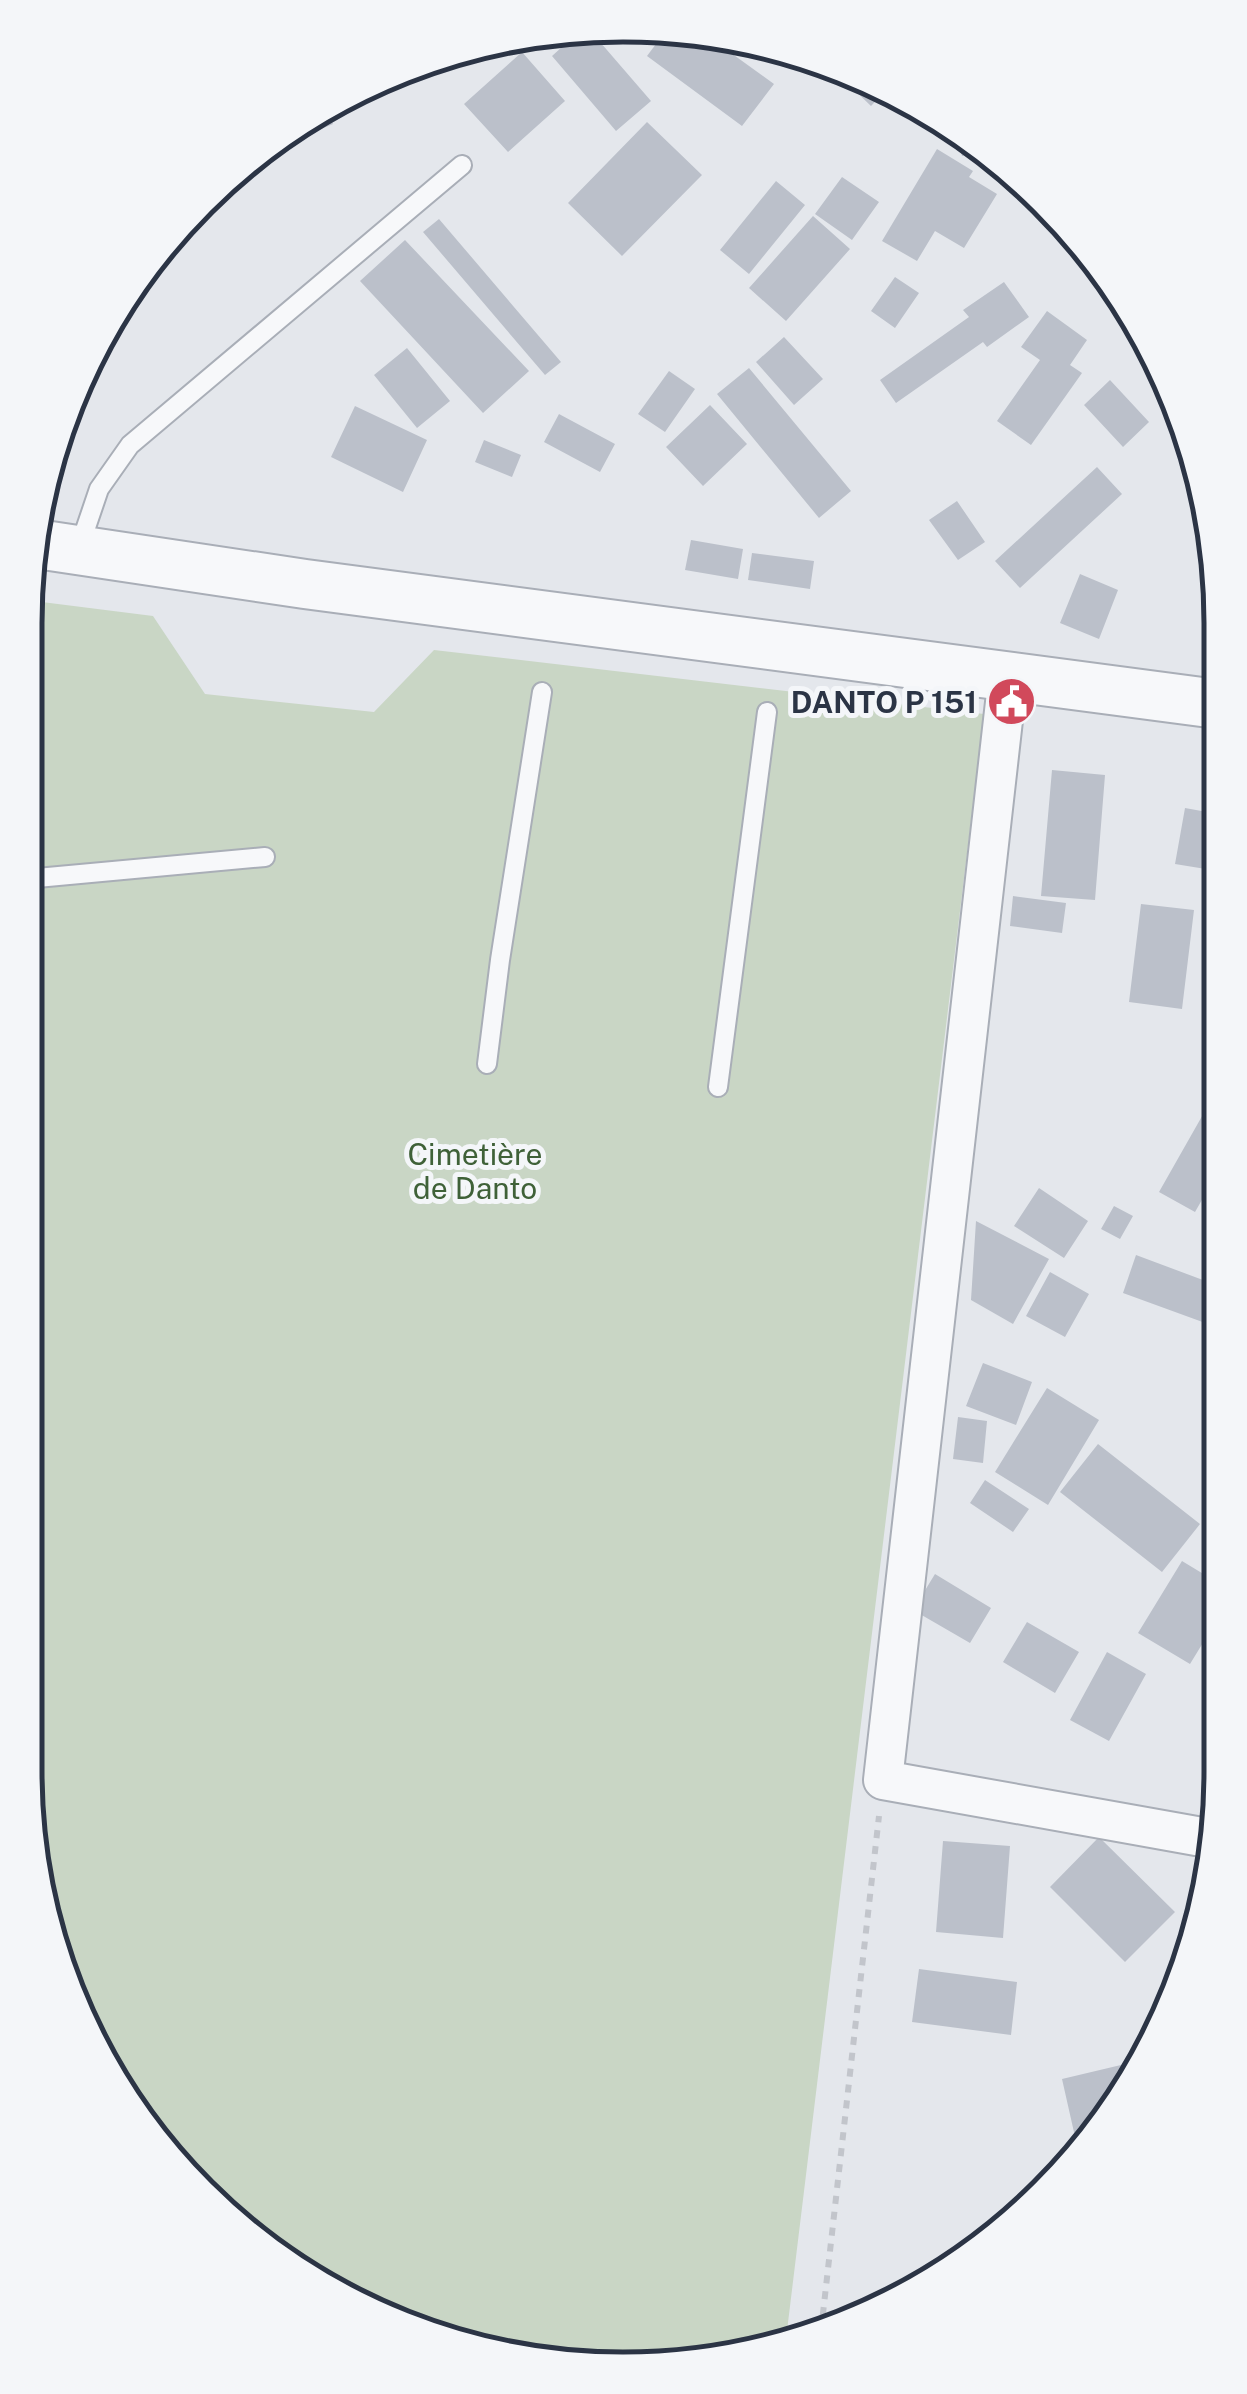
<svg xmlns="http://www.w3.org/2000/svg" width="1247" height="2394" font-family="'Public Sans',sans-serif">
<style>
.green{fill:#c9d6c5}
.building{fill:#bbc0ca}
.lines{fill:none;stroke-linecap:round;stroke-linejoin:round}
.service-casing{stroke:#a9aeb7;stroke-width:22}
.minor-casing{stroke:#a9aeb7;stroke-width:42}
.tertiary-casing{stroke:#a9aeb7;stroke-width:52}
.path{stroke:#c2c5cb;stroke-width:6;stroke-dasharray:8 8;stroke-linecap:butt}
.service{stroke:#f7f8fa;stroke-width:18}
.minor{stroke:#f7f8fa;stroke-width:38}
.tertiary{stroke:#f7f8fa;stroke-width:48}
.labels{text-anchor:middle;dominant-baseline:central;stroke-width:10;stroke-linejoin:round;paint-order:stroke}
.poi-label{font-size:30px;font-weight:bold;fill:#2b3445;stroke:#f4f6f9;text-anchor:end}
.park-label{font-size:30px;fill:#3f6138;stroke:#f4f6f9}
.rim{fill:none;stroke:#2b3445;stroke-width:5}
</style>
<rect width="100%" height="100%" fill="#e4e7ec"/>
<path class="green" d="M 26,600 L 153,616 L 205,694 L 374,712 L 434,650 L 984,714 L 786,2339 L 663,2368 L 469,2349 L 291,2268 L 149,2135 L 57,1963 L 25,1770 Z"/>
<path class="building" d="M 668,28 L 713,40 L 774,84 L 742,126 L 647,56 Z
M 594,35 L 651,101 L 616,131 L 552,56 L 572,38 Z
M 522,52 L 565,101 L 508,152 L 464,104 Z
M 848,76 L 889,87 L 871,106 L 844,80 Z
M 329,116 L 333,124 L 285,144 L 284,142 Z
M 647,122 L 702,175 L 622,256 L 568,203 Z
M 956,132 L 984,151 L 962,156 Z
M 937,149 L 973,171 L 969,177 L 997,194 L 964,248 L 935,231 L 917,261 L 882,241 Z
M 1002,163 L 1018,173 L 1028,185 L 998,169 Z
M 842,177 L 879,202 L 852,240 L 815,214 Z
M 776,181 L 805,205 L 749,274 L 720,250 Z
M 1040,197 L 1071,230 L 1065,235 L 1034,202 Z
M 813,216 L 850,249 L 786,321 L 749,288 Z
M 439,219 L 561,362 L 545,375 L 423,232 Z
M 405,240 L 529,371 L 483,413 L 360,281 Z
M 895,277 L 919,293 L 895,328 L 871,311 Z
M 1004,282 L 1029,317 L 987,347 L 983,342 L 896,403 L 880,380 L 969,317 L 963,310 Z
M 1047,311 L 1087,340 L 1070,365 L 1082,373 L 1031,445 L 997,421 L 1040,360 L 1021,347 Z
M 784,337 L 823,379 L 794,405 L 756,362 Z
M 407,348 L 450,401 L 417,428 L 374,375 Z
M 749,368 L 851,491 L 819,518 L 717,394 Z
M 669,371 L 695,389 L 665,432 L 638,414 Z
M 1110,380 L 1149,422 L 1123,447 L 1084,405 Z
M 710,405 L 747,444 L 703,486 L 666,447 Z
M 355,406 L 427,440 L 403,492 L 331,457 Z
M 559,414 L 615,444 L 600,472 L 544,442 Z
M 484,440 L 521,455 L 512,477 L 475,462 Z
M 1097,467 L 1122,494 L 1020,588 L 995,561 Z
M 957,501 L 985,542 L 958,560 L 929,520 Z
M 691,540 L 743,549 L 738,579 L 685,570 Z
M 752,553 L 814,561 L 810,589 L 748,580 Z
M 1080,574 L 1118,590 L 1099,639 L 1060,623 Z
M 1052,770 L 1105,775 L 1095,900 L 1041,896 Z
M 1185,808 L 1218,814 L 1218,871 L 1175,864 Z
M 1013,896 L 1066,903 L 1062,933 L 1010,926 Z
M 1141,904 L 1194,910 L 1182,1009 L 1129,1002 Z
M 1218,1088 L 1219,1170 L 1195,1212 L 1159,1192 Z
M 1039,1188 L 1088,1221 L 1064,1258 L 1014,1226 Z
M 1114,1206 L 1133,1216 L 1120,1239 L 1101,1229 Z
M 976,1221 L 1049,1259 L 1013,1324 L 971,1300 Z
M 1136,1255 L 1219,1286 L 1219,1328 L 1123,1293 Z
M 1050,1272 L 1089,1294 L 1065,1337 L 1026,1316 Z
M 983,1363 L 1032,1382 L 1016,1425 L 966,1406 Z
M 1047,1388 L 1099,1420 L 1048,1505 L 995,1472 Z
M 958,1417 L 987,1421 L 983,1463 L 953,1459 Z
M 1098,1444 L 1200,1524 L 1162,1572 L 1060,1492 Z
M 985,1480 L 1029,1509 L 1013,1532 L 970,1503 Z
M 1182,1561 L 1220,1584 L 1220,1615 L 1190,1664 L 1138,1633 Z
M 935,1574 L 991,1608 L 970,1643 L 913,1610 Z
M 1027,1622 L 1079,1652 L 1055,1693 L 1003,1662 Z
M 1107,1652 L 1146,1674 L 1109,1741 L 1070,1720 Z
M 1099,1837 L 1175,1912 L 1125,1962 L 1050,1887 Z
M 943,1841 L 1010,1846 L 1003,1938 L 936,1932 Z
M 919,1969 L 1017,1982 L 1011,2035 L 912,2022 Z
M 1142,2060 L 1078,2150 L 1062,2079 Z"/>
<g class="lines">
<defs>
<path id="service" d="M 79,548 L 99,489 L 130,445 L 462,165
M 26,879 L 265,857
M 487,1064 L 500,960 L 542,692
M 718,1087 L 767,712"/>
<path id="minor" d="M 1008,676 L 883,1780 L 1213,1839"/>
<path id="tertiary" d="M 37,544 L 305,584 L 1217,704"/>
</defs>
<use href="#service" class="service-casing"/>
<use href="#minor" class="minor-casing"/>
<use href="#tertiary" class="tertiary-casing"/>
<path class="path" d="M 821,2331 L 879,1816"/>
<use href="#service" class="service"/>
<use href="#minor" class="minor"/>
<use href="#tertiary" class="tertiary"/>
</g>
<defs>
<symbol id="civic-disc" viewBox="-11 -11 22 22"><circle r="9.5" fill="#d1495b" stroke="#f4f6f9"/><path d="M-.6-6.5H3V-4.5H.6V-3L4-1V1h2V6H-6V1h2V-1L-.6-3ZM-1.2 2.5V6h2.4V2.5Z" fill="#fff"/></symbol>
</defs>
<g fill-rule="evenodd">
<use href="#civic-disc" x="984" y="674" width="55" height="55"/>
</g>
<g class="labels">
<g class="poi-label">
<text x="977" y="702">DANTO P 151</text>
</g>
<g class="park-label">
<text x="475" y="1154">Cimetière<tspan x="475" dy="34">de Danto</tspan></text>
</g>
</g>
<path d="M0 0H1247V2394H0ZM623 42H623A581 581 0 0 1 1204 623V1771A581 581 0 0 1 623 2352H623A581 581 0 0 1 42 1771V623A581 581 0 0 1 623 42Z" fill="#f4f6f9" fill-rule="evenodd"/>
<path class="rim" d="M623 42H623A581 581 0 0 1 1204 623V1771A581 581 0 0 1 623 2352H623A581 581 0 0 1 42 1771V623A581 581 0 0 1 623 42Z"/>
</svg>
